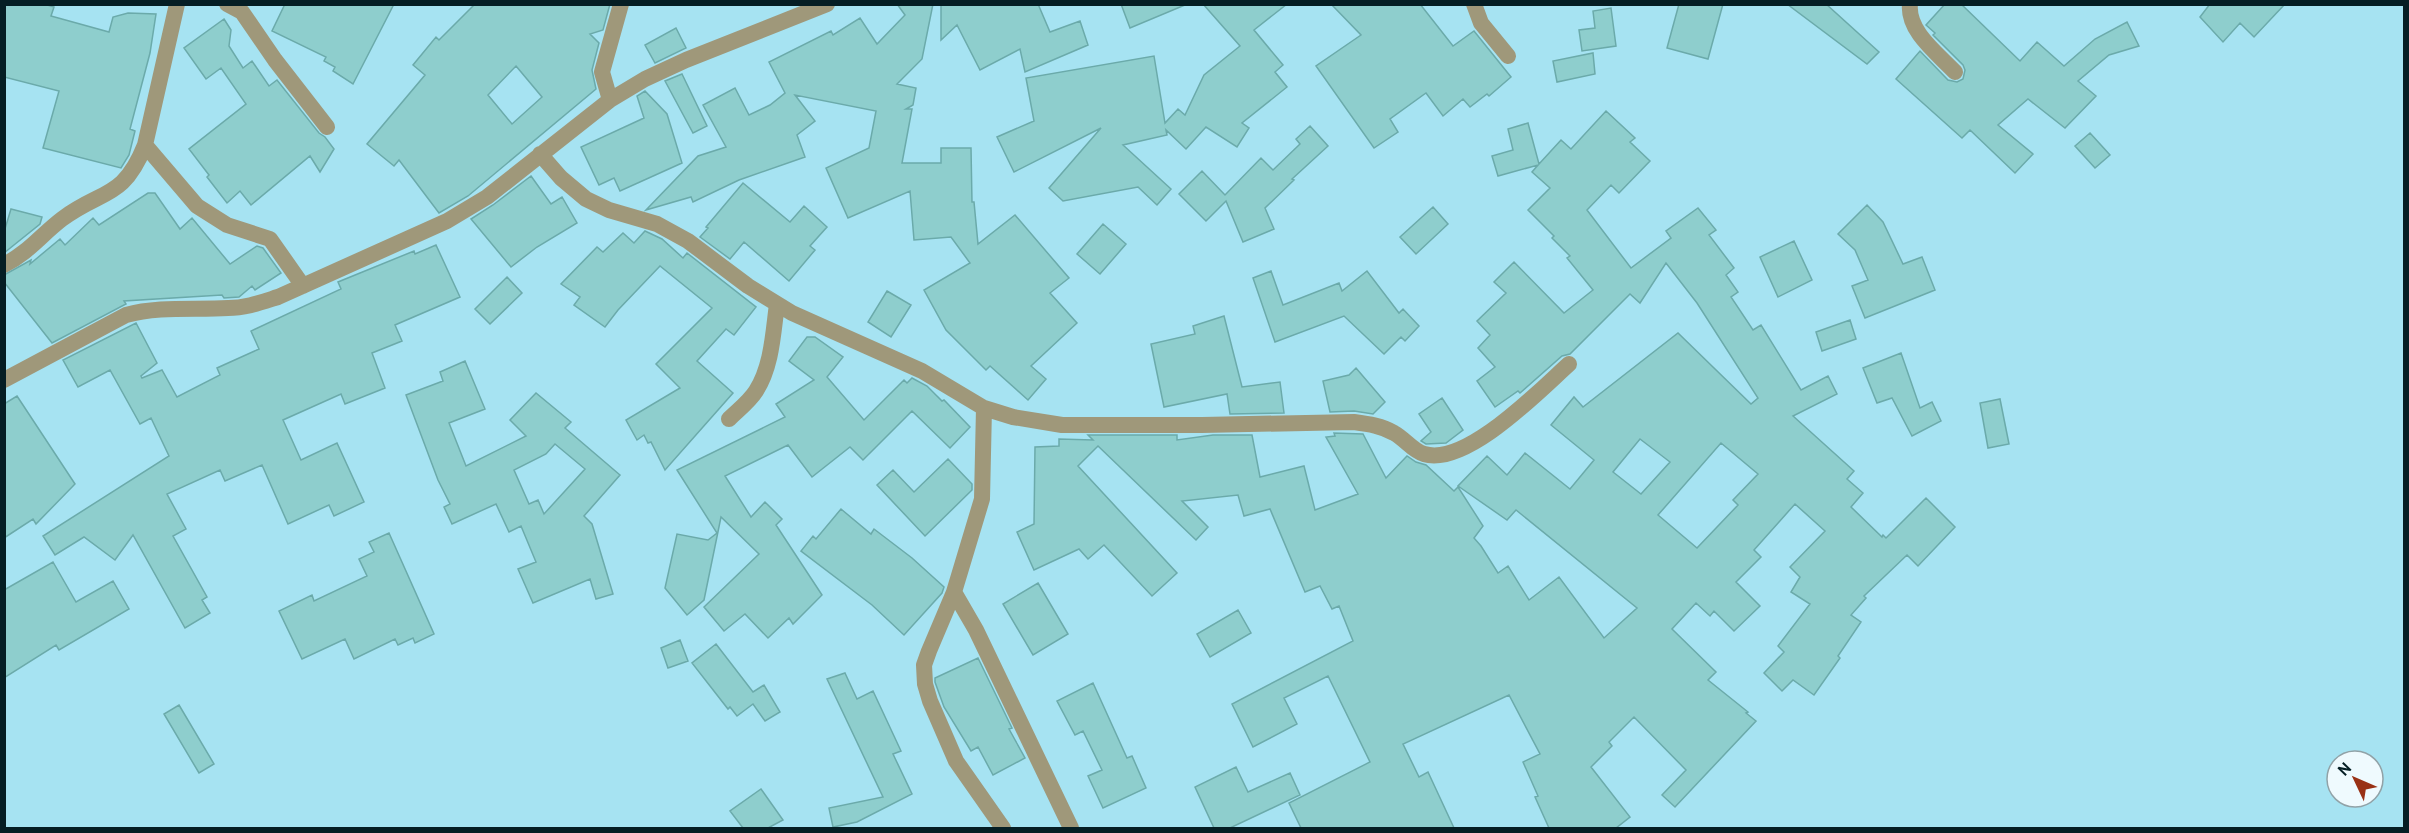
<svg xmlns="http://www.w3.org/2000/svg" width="2409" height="833" font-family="Overpass,sans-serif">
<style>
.building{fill:#8ececd;stroke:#6baaaa;stroke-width:1.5;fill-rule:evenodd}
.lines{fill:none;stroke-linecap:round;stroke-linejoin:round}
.minor{stroke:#9f987a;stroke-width:16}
</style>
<rect width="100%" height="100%" fill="#a6e3f2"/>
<path class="building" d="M 4,4 L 44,4 L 54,7 L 51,16 L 109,32 L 113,17 L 128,13 L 156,14 L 150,53 L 130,129 L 135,131 L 129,155 L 121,168 L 43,148 L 59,91 L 4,77 Z
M 285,4 L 394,4 L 353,84 L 333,71 L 335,67 L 324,61 L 326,57 L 272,31 Z
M 475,4 L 610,4 L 603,30 L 590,34 L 599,43 L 592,70 L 596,89 L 468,196 L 439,213 L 399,160 L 394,166 L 367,144 L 425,75 L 413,65 L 436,37 L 439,40 ZM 516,66 L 542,97 L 512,124 L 488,95 Z
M 897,4 L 933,4 L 922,59 L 897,84 L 916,88 L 913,105 L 906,109 L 912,109 L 902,163 L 941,163 L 941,148 L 971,148 L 972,202 L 974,202 L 978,244 L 1015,215 L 1069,278 L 1050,293 L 1077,323 L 1031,366 L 1046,379 L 1028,400 L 990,366 L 986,370 L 946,330 L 924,290 L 970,263 L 951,237 L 914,240 L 910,191 L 848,218 L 826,168 L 869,148 L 876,111 L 795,95 L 815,121 L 797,135 L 805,157 L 739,180 L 693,202 L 691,197 L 646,210 L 698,156 L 726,147 L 703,105 L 735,88 L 749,115 L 770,105 L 785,93 L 769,62 L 831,31 L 833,35 L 860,18 L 877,44 L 905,15 Z
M 941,4 L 1038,4 L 1050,32 L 1080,21 L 1088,45 L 1025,72 L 1020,49 L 980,70 L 957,25 L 941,40 Z
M 1121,4 L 1185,4 L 1185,5 L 1130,28 Z
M 1203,4 L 1287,4 L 1254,30 L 1283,65 L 1275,72 L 1287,87 L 1242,123 L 1249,128 L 1237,147 L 1206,127 L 1186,149 L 1166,130 L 1167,135 L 1123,145 L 1171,189 L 1157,205 L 1138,187 L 1063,201 L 1049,188 L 1101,128 L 1014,172 L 997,137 L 1034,121 L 1026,78 L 1154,56 L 1165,123 L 1178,109 L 1185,115 L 1204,75 L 1240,46 Z
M 1331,4 L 1420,4 L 1453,46 L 1474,31 L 1511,77 L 1489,96 L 1487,94 L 1470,107 L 1463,99 L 1443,116 L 1426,93 L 1390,119 L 1398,132 L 1374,148 L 1316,66 L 1361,35 Z
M 1679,4 L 1723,4 L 1708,59 L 1667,48 Z
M 1787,4 L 1826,4 L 1879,52 L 1867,64 Z
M 1945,4 L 1961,4 L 2020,61 L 2037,42 L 2064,66 L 2095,39 L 2127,22 L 2139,46 L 2109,55 L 2078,81 L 2096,96 L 2065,128 L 2028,99 L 1998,125 L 2033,154 L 2015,173 L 1970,130 L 1962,138 L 1896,79 L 1920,51 L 1948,80 L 1957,82 L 1963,79 L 1965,70 L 1963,65 L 1933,35 L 1935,33 L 1926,25 Z
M 2210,4 L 2285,4 L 2254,37 L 2240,23 L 2223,42 L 2200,17 Z
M 1611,8 L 1616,46 L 1582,51 L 1579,30 L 1595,28 L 1593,11 Z
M 224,19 L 231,30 L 229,46 L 243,68 L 252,61 L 269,86 L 277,80 L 319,133 L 325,137 L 334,149 L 320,172 L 310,156 L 251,205 L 240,191 L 227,203 L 207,177 L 209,175 L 189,149 L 246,104 L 221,68 L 206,79 L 184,48 Z
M 676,28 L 686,48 L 655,63 L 645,45 Z
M 1593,53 L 1595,74 L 1557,82 L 1553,61 Z
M 682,74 L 707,126 L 693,133 L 665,81 Z
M 645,91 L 667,114 L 682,163 L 620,191 L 614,178 L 599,185 L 581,147 L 644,118 L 637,96 Z
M 1606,111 L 1635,138 L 1630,142 L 1650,161 L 1619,193 L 1611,185 L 1587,210 L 1631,268 L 1671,238 L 1666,231 L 1698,208 L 1716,230 L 1709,235 L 1734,268 L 1726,275 L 1738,292 L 1731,297 L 1753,330 L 1761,325 L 1801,390 L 1828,376 L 1837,394 L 1793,416 L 1854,471 L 1847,479 L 1863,493 L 1851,507 L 1882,537 L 1883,535 L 1886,538 L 1926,498 L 1955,527 L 1918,566 L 1907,555 L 1864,596 L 1866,598 L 1851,615 L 1861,622 L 1838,656 L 1840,658 L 1814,695 L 1793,680 L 1782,691 L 1764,673 L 1784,652 L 1778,646 L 1810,604 L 1791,592 L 1800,577 L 1790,567 L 1825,531 L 1795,504 L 1754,550 L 1761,557 L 1736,582 L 1760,606 L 1734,631 L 1714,611 L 1710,616 L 1696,603 L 1672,629 L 1716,672 L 1708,680 L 1748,712 L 1746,713 L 1756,721 L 1675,807 L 1662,795 L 1686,770 L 1634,717 L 1609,742 L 1612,746 L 1591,767 L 1630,817 L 1616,828 L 1549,828 L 1535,797 L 1538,796 L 1523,762 L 1540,754 L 1509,695 L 1403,744 L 1419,777 L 1428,772 L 1454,828 L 1301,828 L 1289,803 L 1370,762 L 1328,676 L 1284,698 L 1297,724 L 1253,747 L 1232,704 L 1353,641 L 1339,606 L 1332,609 L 1320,586 L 1305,592 L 1270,509 L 1244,516 L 1238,495 L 1182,501 L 1208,527 L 1196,540 L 1098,446 L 1078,466 L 1177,573 L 1152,596 L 1104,545 L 1088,559 L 1079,549 L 1034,570 L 1017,532 L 1034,524 L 1035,447 L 1059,446 L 1059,439 L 1093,440 L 1088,435 L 1177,435 L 1177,440 L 1213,435 L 1252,435 L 1260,477 L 1304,466 L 1315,510 L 1358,494 L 1326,437 L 1335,436 L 1334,433 L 1363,434 L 1386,478 L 1407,456 L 1416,462 L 1426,465 L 1454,491 L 1458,487 L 1483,526 L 1474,538 L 1481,546 L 1498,573 L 1508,566 L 1529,600 L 1559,577 L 1604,638 L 1637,608 L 1516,510 L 1507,520 L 1458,486 L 1487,456 L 1507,475 L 1525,453 L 1570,489 L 1594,460 L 1551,425 L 1574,397 L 1583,407 L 1678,333 L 1751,404 L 1758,398 L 1697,303 L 1666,263 L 1640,303 L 1630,294 L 1570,354 L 1562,356 L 1520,393 L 1518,391 L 1495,407 L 1477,381 L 1495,367 L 1478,348 L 1490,335 L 1477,321 L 1506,293 L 1494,282 L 1514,262 L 1564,313 L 1593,290 L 1567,258 L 1570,256 L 1552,238 L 1554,236 L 1528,210 L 1550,188 L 1532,172 L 1538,165 L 1498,176 L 1492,156 L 1513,150 L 1508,129 L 1528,123 L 1539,164 L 1561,140 L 1571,149 ZM 1640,439 L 1670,462 L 1641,494 L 1613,472 ZM 1721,443 L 1758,474 L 1733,500 L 1738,505 L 1697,548 L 1658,515 Z
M 1310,126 L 1328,146 L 1292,179 L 1294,180 L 1265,208 L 1274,229 L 1243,242 L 1226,201 L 1206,221 L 1179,194 L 1202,171 L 1225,195 L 1261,158 L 1273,170 L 1300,144 L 1296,139 Z
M 2090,133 L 2110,155 L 2095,168 L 2075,146 Z
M 531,176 L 551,204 L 562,197 L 577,223 L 537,247 L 511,267 L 471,219 L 493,205 Z
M 743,183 L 790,222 L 804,206 L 827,227 L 810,246 L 815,250 L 789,281 L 744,242 L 730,259 L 700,237 L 708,228 L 706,227 Z
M 148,193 L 155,193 L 180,229 L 192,218 L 230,264 L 257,246 L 263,248 L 281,273 L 255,290 L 252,286 L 239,297 L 224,298 L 222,295 L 124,301 L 126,304 L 52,343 L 4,282 L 4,275 L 31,260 L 30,264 L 60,239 L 65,245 L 93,218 L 99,225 Z
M 1867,205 L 1883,222 L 1903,264 L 1922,257 L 1935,290 L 1865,318 L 1852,286 L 1868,280 L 1855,250 L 1838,234 Z
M 1433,207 L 1448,224 L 1416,254 L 1400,237 Z
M 11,209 L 42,217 L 40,224 L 4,253 L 4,232 Z
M 1103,224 L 1126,244 L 1100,274 L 1077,254 Z
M 645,231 L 662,239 L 683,258 L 687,253 L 756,307 L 734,335 L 726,329 L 697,361 L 733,393 L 665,470 L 651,442 L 648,443 L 644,435 L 637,440 L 626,420 L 680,388 L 656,364 L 712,308 L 660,266 L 618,310 L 605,327 L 574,305 L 580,297 L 561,284 L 597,247 L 603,252 L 623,233 L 634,243 Z
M 1794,241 L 1812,280 L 1778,297 L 1760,257 Z
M 436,245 L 460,297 L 395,325 L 402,341 L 372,353 L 385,388 L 345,404 L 341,394 L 283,420 L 301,460 L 337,443 L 364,502 L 334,516 L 329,505 L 288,524 L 262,465 L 225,481 L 220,470 L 167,494 L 186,529 L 173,536 L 207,597 L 202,600 L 210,613 L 185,628 L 133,535 L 115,560 L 84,537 L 55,555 L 43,536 L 169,456 L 151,418 L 140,424 L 110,370 L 78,387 L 63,360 L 136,323 L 157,363 L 141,376 L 142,378 L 162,370 L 177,397 L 220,375 L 217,368 L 259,349 L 251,331 L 341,289 L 338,282 L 414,251 L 415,254 Z
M 1271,271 L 1283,305 L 1339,283 L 1342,291 L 1367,271 L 1399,313 L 1403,309 L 1419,326 L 1405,341 L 1401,337 L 1384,354 L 1344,316 L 1275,342 L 1253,278 Z
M 507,277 L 522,293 L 490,324 L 475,309 Z
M 887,291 L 911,305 L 891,337 L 868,322 Z
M 1224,316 L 1242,387 L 1280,382 L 1284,413 L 1230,414 L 1227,394 L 1164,407 L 1151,344 L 1195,334 L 1193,326 Z
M 1850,320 L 1856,339 L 1822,351 L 1816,332 Z
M 807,337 L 815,337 L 843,357 L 827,377 L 864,420 L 904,380 L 907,383 L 912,378 L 927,386 L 942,401 L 944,400 L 970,427 L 950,448 L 912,411 L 863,460 L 850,447 L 812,477 L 788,445 L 725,476 L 751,517 L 765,502 L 782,519 L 776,525 L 822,595 L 793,624 L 789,618 L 768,638 L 745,614 L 724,631 L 704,607 L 759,554 L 721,517 L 704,600 L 687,615 L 665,588 L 677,534 L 708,540 L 717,533 L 677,470 L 785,417 L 776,404 L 814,380 L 789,361 Z
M 1901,353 L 1920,408 L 1932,402 L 1941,421 L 1912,436 L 1892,398 L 1877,403 L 1863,368 Z
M 465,361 L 485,409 L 449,423 L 466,466 L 526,436 L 510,420 L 536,393 L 571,422 L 565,428 L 620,475 L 584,516 L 592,524 L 613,594 L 596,599 L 590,579 L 533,603 L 518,569 L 536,562 L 521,526 L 509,532 L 496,504 L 452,524 L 444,507 L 450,504 L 438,480 L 406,395 L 443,381 L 440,372 ZM 555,444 L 585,469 L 544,514 L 538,500 L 529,504 L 514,470 L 546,454 Z
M 1356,368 L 1385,402 L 1373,414 L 1354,411 L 1330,412 L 1323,381 L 1349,375 Z
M 17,396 L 75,484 L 36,524 L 33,519 L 4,538 L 4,404 Z
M 1442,398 L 1463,430 L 1446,443 L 1426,444 L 1421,441 L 1431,432 L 1419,414 Z
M 2000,399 L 2009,444 L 1988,448 L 1980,403 Z
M 948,459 L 972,484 L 972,490 L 925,536 L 877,485 L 893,470 L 914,492 Z
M 841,509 L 871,534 L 874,529 L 912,558 L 944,587 L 942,593 L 904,635 L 872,605 L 801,551 L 813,536 L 816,539 Z
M 389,533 L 434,634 L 415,643 L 413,638 L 398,645 L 395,639 L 354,659 L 345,639 L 302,659 L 279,611 L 312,595 L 314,601 L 367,576 L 359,559 L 374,552 L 369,542 Z
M 53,562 L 76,602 L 113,581 L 129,609 L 59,650 L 56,645 L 4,678 L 4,590 Z
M 1038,583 L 1068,634 L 1033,655 L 1003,604 Z
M 1238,610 L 1251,633 L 1210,657 L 1197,634 Z
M 680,640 L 688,661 L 668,668 L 661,648 Z
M 716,644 L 753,692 L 764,685 L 780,712 L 765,721 L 753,704 L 737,716 L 730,707 L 728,709 L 692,663 Z
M 978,658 L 1012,728 L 1009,729 L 1025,758 L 993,775 L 978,747 L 971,751 L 944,707 L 935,682 L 935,678 Z
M 845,673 L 857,699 L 873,691 L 901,751 L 893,754 L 912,794 L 857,822 L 833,827 L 829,808 L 883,797 L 827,679 Z
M 1093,683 L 1127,758 L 1132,756 L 1146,788 L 1103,808 L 1088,776 L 1102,770 L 1083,731 L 1075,735 L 1057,701 Z
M 179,705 L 214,764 L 199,773 L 164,714 Z
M 1236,767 L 1248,792 L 1290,773 L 1300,795 L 1230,828 L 1214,828 L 1195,787 Z
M 761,789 L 783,820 L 768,828 L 743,828 L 730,811 Z"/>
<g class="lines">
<path class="minor" d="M 227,4 L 242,12 L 275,60 L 327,127
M 1474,4 L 1481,23 L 1508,56
M 1910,4 C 1907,31 1937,53 1955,72
M 610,100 L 602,72 L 621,4
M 145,145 L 197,206 L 227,225 L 270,239 L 303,286
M 540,154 L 561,178 L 586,199 L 609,210 L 657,224 L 688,241 L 748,286 L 792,313 L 922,371 L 984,408 L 1013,417 L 1062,425 L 1202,425 L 1354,422 C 1369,424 1382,426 1394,433 C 1405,439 1413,451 1424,454 C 1466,467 1540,390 1569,364
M 4,265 C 29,252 41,235 62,219 C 102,189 123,200 145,145 L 177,4
M 4,380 L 126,315 C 159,306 195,310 228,308 C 246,308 262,302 278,297 L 447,221 L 487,197 L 610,100 L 645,79 L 686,60 L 827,4
M 984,408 L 982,499 L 954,592 L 929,651 L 924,665 L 925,684 L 930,701 L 956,761 L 1003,828
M 729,419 C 738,410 749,402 756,391 C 772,366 773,333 777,304
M 954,592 L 976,630 L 1071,828"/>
</g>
<rect width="2409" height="833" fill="none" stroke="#051e24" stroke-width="12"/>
<g transform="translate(2355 779) rotate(314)"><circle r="28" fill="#effafe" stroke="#91a2a7" stroke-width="1.5"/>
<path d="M0-4.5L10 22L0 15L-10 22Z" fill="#993115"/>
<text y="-9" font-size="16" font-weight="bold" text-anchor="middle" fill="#051e24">N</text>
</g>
</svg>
